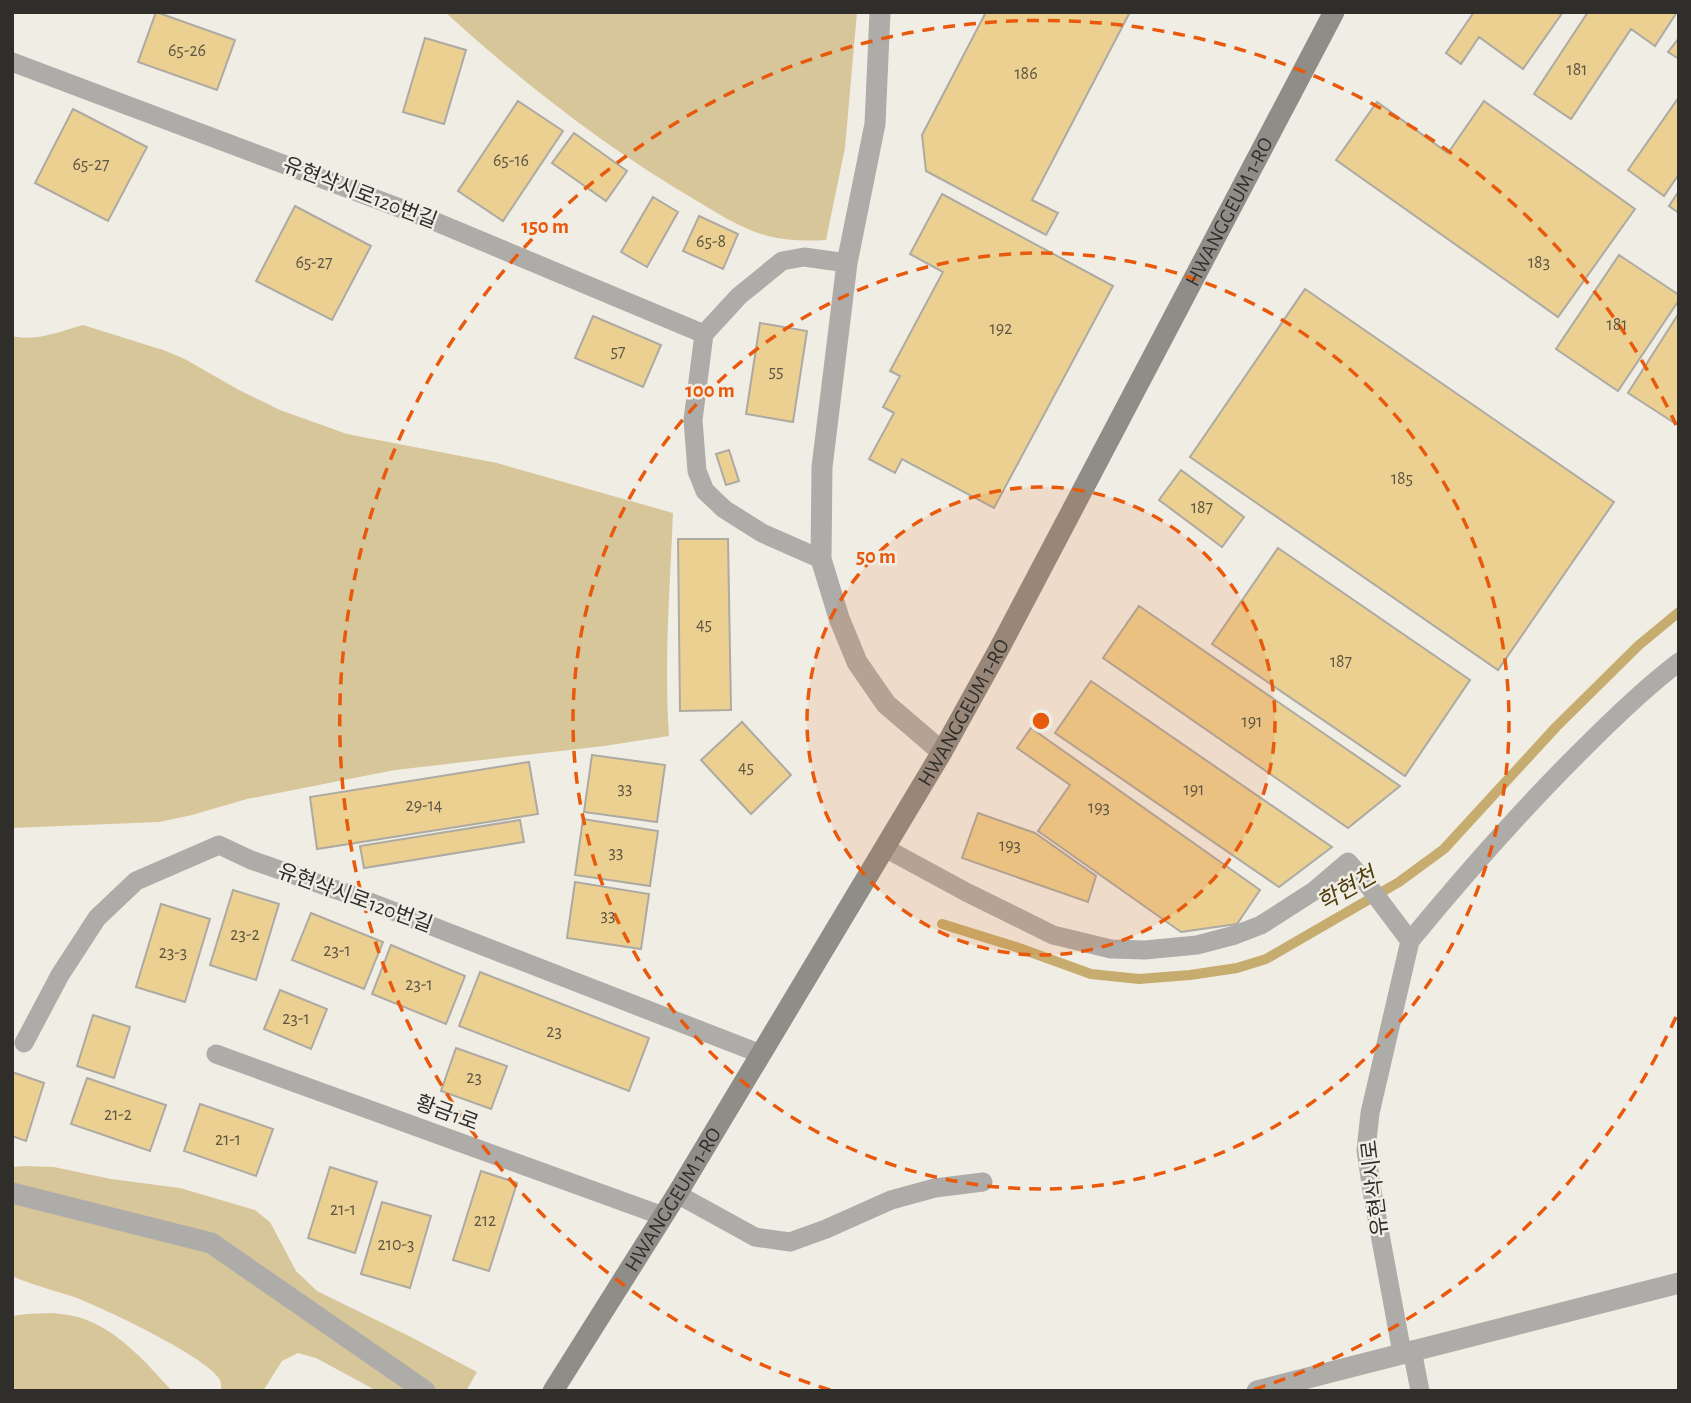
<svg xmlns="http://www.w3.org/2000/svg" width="1691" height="1403" font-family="'Alegreya Sans','Noto Sans KR',sans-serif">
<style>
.green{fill:#d8c69b}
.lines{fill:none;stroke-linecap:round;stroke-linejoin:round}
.stream{stroke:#c7ac6f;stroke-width:10}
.building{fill:#ebd091;stroke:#adaaa3;stroke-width:2}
.lane{stroke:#adaca9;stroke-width:19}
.street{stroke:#adaca9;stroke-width:21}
.secondary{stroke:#8e8d88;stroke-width:21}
.ring{fill:none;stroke:#e8590c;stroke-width:3.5;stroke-dasharray:12 9}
.labels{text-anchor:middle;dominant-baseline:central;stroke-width:5;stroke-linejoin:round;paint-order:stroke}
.number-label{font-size:18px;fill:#5e5644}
.street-label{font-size:21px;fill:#2f2e2b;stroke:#f0ede5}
.water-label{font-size:23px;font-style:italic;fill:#4f3c09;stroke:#f0ede5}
.centre{fill:#e8590c;stroke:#f0ede5;stroke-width:3.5}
.ring-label{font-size:21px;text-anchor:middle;font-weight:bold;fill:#e8590c;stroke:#f0ede5;stroke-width:5;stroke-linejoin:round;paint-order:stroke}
</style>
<rect width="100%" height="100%" fill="#f0ede5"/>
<path class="green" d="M 445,12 L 857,12 L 845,148 L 826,240 C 806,241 788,241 768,236 C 743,230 719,214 697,201 C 606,148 523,83 445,12 Z
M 83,325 L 163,350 L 183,358 L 239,390 L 280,410 L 347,434 L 497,463 L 673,513 C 670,587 664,662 669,736 L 604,746 L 395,770 L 247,799 L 192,815 L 159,822 L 12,828 L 12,336 C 35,342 61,331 83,325 Z
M 24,1166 L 54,1167 L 111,1179 L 180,1188 L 255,1210 L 270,1222 L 296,1271 L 317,1291 L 411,1337 L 477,1372 L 466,1391 L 377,1391 L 316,1358 L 298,1353 L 282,1361 L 263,1391 L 222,1391 C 221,1388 221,1382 220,1380 C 208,1357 101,1307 74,1297 C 53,1290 32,1285 12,1276 L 12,1167 Z
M 27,1314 C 38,1314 50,1312 61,1314 C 108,1318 142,1358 172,1391 L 12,1391 L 12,1316 Z"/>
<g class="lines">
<path class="stream" d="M 942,924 L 1016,947 L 1091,974 L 1139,979 L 1190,975 L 1237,968 L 1266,959 L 1399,882 L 1444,849 L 1556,727 L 1639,645 L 1679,612"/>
</g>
<path class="building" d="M 156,12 L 235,40 L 217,90 L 138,62 Z
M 986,12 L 1130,12 L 1032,200 L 1058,213 L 1046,235 L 926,171 L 922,135 Z
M 1474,12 L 1563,12 L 1523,69 L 1479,37 L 1461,64 L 1446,53 Z
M 1588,12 L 1677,12 L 1655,46 L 1631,29 L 1571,119 L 1534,94 Z
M 425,38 L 466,50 L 444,124 L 403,112 Z
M 1679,38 L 1679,59 L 1668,52 Z
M 1679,97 L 1679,174 L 1664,196 L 1628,170 Z
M 518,101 L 563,131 L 503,221 L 458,191 Z
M 1484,101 L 1635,209 L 1558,317 L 1336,160 L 1377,102 L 1448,153 Z
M 73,109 L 147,147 L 108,221 L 35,183 Z
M 574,133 L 627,171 L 606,201 L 552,163 Z
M 1679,191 L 1679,213 L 1669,206 Z
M 942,194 L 1113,286 L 994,508 L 902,459 L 895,473 L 869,459 L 894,413 L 883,407 L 900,376 L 890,371 L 943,272 L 910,254 Z
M 653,197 L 678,212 L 647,267 L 621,252 Z
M 295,206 L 371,246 L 332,320 L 256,281 Z
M 699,216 L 738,234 L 723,269 L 683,251 Z
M 1619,255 L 1679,295 L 1679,300 L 1618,391 L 1556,349 Z
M 1305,289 L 1614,502 L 1498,670 L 1190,457 Z
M 1679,313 L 1679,420 L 1676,424 L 1628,393 Z
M 593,316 L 661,345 L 643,387 L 575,358 Z
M 760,323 L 807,331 L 793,422 L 746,414 Z
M 729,450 L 739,481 L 726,485 L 716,454 Z
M 1181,470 L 1244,517 L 1222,547 L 1159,500 Z
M 678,539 L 728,539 L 731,710 L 680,711 Z
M 1278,548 L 1470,680 L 1405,776 L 1212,644 Z
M 1139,606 L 1400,786 L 1348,828 L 1103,658 Z
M 1091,681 L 1332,847 L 1279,887 L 1055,733 Z
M 742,722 L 791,775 L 751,814 L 701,760 Z
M 1031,728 L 1260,890 L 1237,924 L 1181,932 L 1038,831 L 1070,785 L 1017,748 Z
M 592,755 L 665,765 L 657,822 L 584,812 Z
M 529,762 L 538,814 L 317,849 L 310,797 Z
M 978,813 L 1035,833 L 1096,876 L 1088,902 L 962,858 Z
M 583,819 L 658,831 L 650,886 L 575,875 Z
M 520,820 L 524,842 L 364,868 L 360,846 Z
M 575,882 L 649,894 L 641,949 L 567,938 Z
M 233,890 L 279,904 L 256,980 L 210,965 Z
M 161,904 L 210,919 L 185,1002 L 136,987 Z
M 311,913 L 383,942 L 364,989 L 292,960 Z
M 391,945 L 465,976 L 446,1024 L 372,994 Z
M 480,972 L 649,1038 L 629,1091 L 459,1026 Z
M 280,990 L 327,1009 L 311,1049 L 264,1029 Z
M 93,1015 L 130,1027 L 114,1078 L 77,1066 Z
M 456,1048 L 507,1066 L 491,1109 L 441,1091 Z
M 12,1072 L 44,1083 L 26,1141 L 12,1136 Z
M 87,1078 L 166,1105 L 150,1151 L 71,1124 Z
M 200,1104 L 273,1129 L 256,1176 L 184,1151 Z
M 330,1167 L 377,1182 L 355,1253 L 308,1238 Z
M 481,1171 L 517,1183 L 489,1271 L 453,1260 Z
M 382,1202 L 431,1216 L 410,1288 L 361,1274 Z"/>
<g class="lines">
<path class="lane" d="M 12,62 L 429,219 L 704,334
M 821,559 L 762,533 L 724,509 L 705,491 L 697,471 L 693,420 L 704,334 L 739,296 L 782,261 L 804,257 L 847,263
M 885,848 L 966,892 L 1053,935 L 1111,949 L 1145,950 L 1197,945 L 1235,935 L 1261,925 L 1314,891 L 1348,862 L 1364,880 L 1410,941 C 1466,873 1524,807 1587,745 C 1616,716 1646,687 1679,662
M 24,1043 L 60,975 L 97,918 L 136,881 L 219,845 L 251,860 L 357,897 L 761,1054
M 216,1054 L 663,1216
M 677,1194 L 755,1237 L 790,1242 L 826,1229 L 891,1200 L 935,1188 L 983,1182
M 1412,1350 L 1420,1391
M 1402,1353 L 1372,1191 L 1366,1150 L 1370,1113 L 1410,941"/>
<path class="street" d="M 880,12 L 875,124 L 847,263 L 822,467 L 821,559 L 839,618 L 857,662 L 886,704 L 942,752
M 12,1193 L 211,1243 L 425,1391
M 1257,1391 L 1679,1283"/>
<path class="secondary" id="s1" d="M 553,1391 L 677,1194 L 942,752 L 999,649 L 1334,12"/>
</g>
<circle cx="1041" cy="721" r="234" fill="#e8590c" fill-opacity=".12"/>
<g class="ring">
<circle cx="1041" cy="721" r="234"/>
<circle cx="1041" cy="721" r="468"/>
<path d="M1676 1017A701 701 0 0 1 1252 1390M830 1390A701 701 0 1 1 1676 425"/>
</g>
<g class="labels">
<g class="number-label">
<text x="187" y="51">65-26</text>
<text x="1577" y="70">181</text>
<text x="1026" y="74">186</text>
<text x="511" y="161">65-16</text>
<text x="91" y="165">65-27</text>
<text x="711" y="242">65-8</text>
<text x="314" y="263">65-27</text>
<text x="1539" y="263">183</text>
<text x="1617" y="325">181</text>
<text x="1001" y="329">192</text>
<text x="618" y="352">57</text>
<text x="776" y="372">55</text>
<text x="1402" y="479">185</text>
<text x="1202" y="508">187</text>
<text x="704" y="625">45</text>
<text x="1341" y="662">187</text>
<text x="1252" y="722">191</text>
<text x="746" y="768">45</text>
<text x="625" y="789">33</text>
<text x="1194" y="790">191</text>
<text x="424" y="806">29-14</text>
<text x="1099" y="808">193</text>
<text x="1010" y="846">193</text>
<text x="616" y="853">33</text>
<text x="608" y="916">33</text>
<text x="245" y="935">23-2</text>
<text x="337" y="951">23-1</text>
<text x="173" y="953">23-3</text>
<text x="419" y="985">23-1</text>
<text x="296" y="1019">23-1</text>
<text x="554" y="1032">23</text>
<text x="474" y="1078">23</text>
<text x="118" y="1115">21-2</text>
<text x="228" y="1140">21-1</text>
<text x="343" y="1210">21-1</text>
<text x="485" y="1221">212</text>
<text x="396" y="1245">210-3</text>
</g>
<g class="street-label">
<text transform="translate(360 193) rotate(21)">유현삭시로120번길</text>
<text stroke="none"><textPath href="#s1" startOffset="1360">HWANGGEUM 1-RO</textPath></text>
<text stroke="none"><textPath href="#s1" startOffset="793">HWANGGEUM 1-RO</textPath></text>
<text transform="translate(355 898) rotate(20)">유현삭시로120번길</text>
<text transform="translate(447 1113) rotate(20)">황금1로</text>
<text transform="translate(1375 1188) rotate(-97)">유현삭시로</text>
<text stroke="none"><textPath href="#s1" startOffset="226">HWANGGEUM 1-RO</textPath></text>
</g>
<g class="water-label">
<text transform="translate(1347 890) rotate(-30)">학현천</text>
</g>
</g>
<circle cx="1041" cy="721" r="10" class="centre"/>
<g class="ring-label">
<text x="545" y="233">150 m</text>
<text x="710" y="397">100 m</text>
<text x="876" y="563">50 m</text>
</g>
<rect width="1691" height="1403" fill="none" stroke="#2f2e2b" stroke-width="28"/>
</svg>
